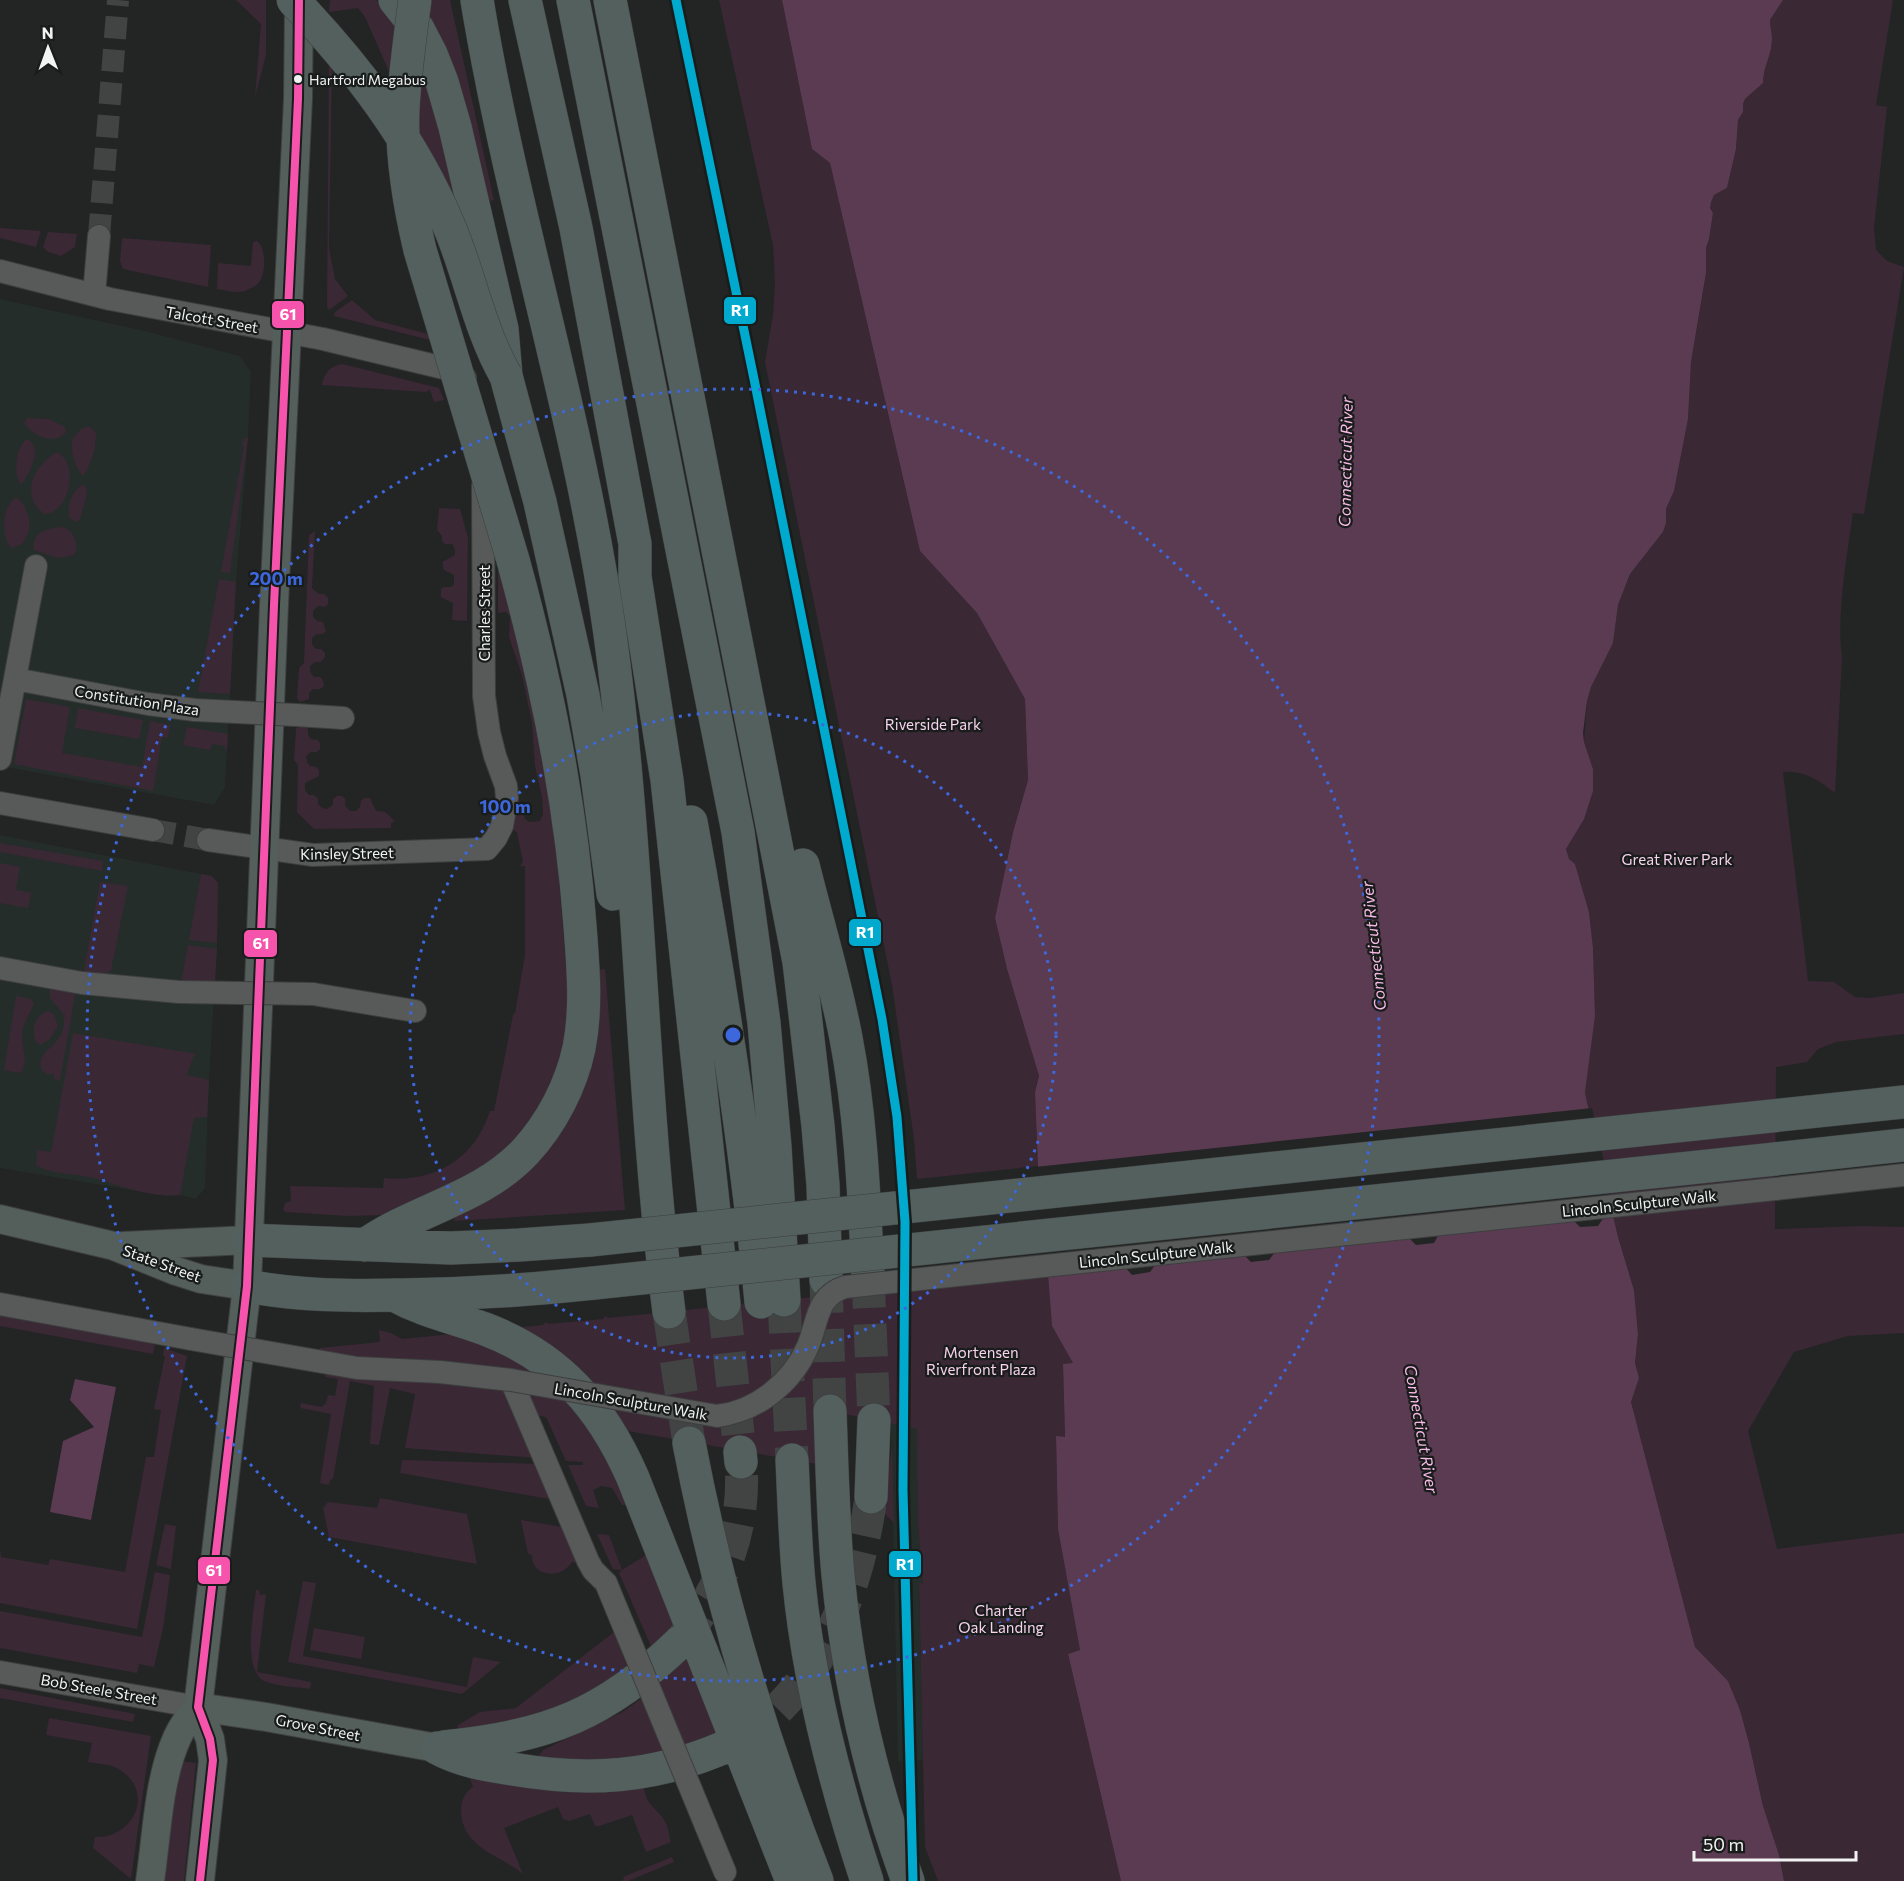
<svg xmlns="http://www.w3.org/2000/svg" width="1904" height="1881" font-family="Commissioner,sans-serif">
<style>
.built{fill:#242d2a}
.green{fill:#3a2835}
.water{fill:#5b3b52}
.pier{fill:#232424}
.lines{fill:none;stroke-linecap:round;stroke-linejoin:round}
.minor-tunnel{stroke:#424343;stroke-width:22;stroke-dasharray:22 11;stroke-linecap:butt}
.highway-tunnel{stroke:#424343;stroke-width:33;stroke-dasharray:33 16;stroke-linecap:butt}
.minor-casing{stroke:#3d3f3f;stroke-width:24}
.major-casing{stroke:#3d3f3f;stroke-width:30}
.highway-casing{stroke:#3d3f3f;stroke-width:34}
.minor{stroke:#585a59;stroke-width:22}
.major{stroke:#545e5b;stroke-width:28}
.highway{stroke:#53605e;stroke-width:33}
.minor-bridge-casing{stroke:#3d3f3f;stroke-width:24;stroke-linecap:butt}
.highway-bridge-casing{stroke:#3d3f3f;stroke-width:34;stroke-linecap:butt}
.minor-bridge{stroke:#585a59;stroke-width:22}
.highway-bridge{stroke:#53605e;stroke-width:33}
.bus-1-casing{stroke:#181c1b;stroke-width:12}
.bus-1{stroke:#f653ac;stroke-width:8}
.rail-1-casing{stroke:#181c1b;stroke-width:14}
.rail-1{stroke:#00a9ce;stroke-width:9}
.ring{fill:none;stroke:#3d67dc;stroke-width:3;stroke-dasharray:3 6}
.bus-dot{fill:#f1f3f3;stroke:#181c1b;stroke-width:2}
.labels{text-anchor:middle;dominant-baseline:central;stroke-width:4.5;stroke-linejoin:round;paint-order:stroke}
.bus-label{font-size:14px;fill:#f1f3f3;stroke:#181c1b;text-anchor:start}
.street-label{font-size:15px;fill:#f1f3f3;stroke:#181c1b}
.park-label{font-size:15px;fill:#f9d2ed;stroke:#181c1b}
.water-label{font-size:16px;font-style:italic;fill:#f8b9e6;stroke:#181c1b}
.centre{fill:#3d67dc;stroke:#181c1b;stroke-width:3}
.ring-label{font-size:18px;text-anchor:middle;font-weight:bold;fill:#3d67dc;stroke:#181c1b;stroke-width:4.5;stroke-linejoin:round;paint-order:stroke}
.line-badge{stroke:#181c1b;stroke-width:2}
.badge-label{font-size:16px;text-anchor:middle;font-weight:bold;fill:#fff}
</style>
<rect width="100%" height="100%" fill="#232424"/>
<path class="built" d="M 0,299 L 145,331 L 240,356 L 251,372 L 248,438 L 236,582 L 225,787 L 214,805 L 0,766 Z
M 0,835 L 212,876 L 218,883 L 217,949 L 209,1080 L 205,1188 L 196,1199 L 180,1195 L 167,1196 L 0,1168 Z
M 891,1423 L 918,1429 L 918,1526 L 923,1584 L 919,1582 L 923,1760 L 898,1761 Z"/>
<path class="green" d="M 236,0 L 266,0 L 266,55 L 255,97 L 261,24 Z
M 330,0 L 376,0 L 398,22 L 391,76 L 365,17 L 358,8 L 329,12 Z
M 429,0 L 450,0 L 494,200 L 487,202 L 424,26 Z
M 719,0 L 782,0 L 812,149 L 830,163 L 920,551 L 977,613 L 1025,699 L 1028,780 L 1013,832 L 995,918 L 1007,969 L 1039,1076 L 1035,1092 L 1038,1166 L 917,1179 L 914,1139 L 892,985 L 765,362 L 773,315 L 775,282 L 773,245 Z
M 1783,0 L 1893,0 L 1876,105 L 1887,107 L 1874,228 L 1876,250 L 1887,261 L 1904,267 L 1864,514 L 1853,513 C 1847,556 1836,615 1842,657 L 1835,793 C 1820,781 1804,770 1783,772 L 1808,981 L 1834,982 L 1855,997 L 1870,998 L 1904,993 L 1904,1034 L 1836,1042 L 1818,1049 L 1807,1062 L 1776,1067 L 1775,1229 L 1863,1226 L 1904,1227 L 1904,1333 L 1848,1336 L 1794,1352 L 1748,1431 L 1777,1549 L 1904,1533 L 1904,1881 L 1784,1881 L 1779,1855 L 1763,1806 L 1749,1743 L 1740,1710 L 1728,1681 L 1695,1647 L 1631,1402 L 1639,1378 L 1635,1363 L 1638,1334 L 1634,1290 L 1618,1237 L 1585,1093 L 1595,1016 L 1593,948 L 1589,912 L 1575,864 L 1569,859 L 1566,849 L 1572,839 L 1593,769 L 1584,742 L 1587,701 L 1591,687 L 1613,643 L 1618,605 L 1630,574 L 1663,532 L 1666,523 L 1666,509 L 1674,491 L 1688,419 L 1691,362 L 1706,273 L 1706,248 L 1709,239 L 1713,213 L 1710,208 L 1710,202 L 1714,195 L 1727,188 L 1736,149 L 1738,120 L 1743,112 L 1743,104 L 1745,99 L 1763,83 C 1763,67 1772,55 1772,39 C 1772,33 1770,26 1770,20 Z
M 329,58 L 332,65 L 329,248 L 335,279 L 348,296 L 329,310 L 327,307 Z
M 419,63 L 426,72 L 460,210 L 416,140 Z
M 0,228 L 41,231 L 36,247 L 0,238 Z
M 48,232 L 77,234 L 75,247 L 61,256 L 48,252 L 43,247 Z
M 122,238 L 211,245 L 208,287 L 123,269 L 120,261 Z
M 257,241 C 266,248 266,271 260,281 C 257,286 250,289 245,291 C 236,294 225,290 217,289 L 218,263 L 251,266 L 253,242 Z
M 352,300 L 375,320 L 432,335 L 434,341 L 334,316 L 335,312 Z
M 342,364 L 439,388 L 444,400 L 434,402 L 430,390 L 425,392 L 322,385 C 324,373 330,366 342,364 Z
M 27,418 L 49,419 L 65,427 L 66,432 C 55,446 32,436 24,423 Z
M 86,427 L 90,427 L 96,433 C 96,449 92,462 83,476 C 74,466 71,453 72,440 L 80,430 Z
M 244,438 L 248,438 L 230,573 L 221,572 L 244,446 L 242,445 Z
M 27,439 C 44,448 30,470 23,483 L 20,483 C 13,473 16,446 27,439 Z
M 55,453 L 59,453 C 80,467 68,514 44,514 C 20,496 33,467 55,453 Z
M 85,485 L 87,493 L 80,520 L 76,522 L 70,518 C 65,507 72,494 80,486 Z
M 15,498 L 18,498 C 31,512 34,529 22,544 L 12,548 C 0,539 2,506 15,498 Z
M 439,508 L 460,509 L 468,538 L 467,621 L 452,620 L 453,603 L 441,597 L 441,589 L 444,587 L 451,587 L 454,584 L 454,575 L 444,570 L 442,562 L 455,555 L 455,549 L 452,544 L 445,544 L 442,541 L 442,536 L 437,530 Z
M 61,527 C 73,529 75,538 77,548 L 74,555 L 58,558 L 34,550 C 31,533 47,528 61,527 Z
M 315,531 L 312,588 L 319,594 L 324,594 L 328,598 L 328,604 L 325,607 L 318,606 L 313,611 L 313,617 L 317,621 L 323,622 L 326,631 L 323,634 L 317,634 L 312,638 L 312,644 L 316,649 L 321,649 L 325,653 L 325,657 L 321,662 L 315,662 L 310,666 L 310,672 L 314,677 L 320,677 L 323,680 L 324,686 L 320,689 L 313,689 L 309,693 L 309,699 L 300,702 L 297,698 L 299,668 L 304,663 L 309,535 Z
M 498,566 L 521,636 L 555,832 L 568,991 L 567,1024 L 559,1061 L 553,1080 L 538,1111 L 516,1139 L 483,1169 L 383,1215 L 348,1216 L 286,1212 L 283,1210 L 285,1203 L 291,1201 L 290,1186 L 383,1188 L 384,1178 C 434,1183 474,1160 490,1111 L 494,1111 L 513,1015 L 515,1013 L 525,955 L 525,866 L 520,866 L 523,862 L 517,832 L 509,828 L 517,794 L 525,819 L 529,822 L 540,821 L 543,814 L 542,797 L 535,766 L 532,723 L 522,675 L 509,637 L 510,617 L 506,612 L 498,613 Z
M 219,579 L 236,582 L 230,694 L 198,692 Z
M 26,699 L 70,707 L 62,753 L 142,767 L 150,721 L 170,725 L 168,738 L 162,737 L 153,791 L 14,764 Z
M 78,708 L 143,720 L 139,739 L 75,728 Z
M 299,726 L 304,726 L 308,729 L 308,735 L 311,739 L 318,740 L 320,743 L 320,749 L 317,752 L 311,752 L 306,756 L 307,762 L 310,766 L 316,767 L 319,770 L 319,776 L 305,783 L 305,790 L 309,795 L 314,795 L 318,799 L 318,804 L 322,808 L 327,809 L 333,805 L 333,799 L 337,796 L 342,796 L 345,799 L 345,806 L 350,811 L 356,811 L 360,807 L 361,801 L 364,798 L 370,798 L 376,811 L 385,812 L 395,821 L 391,823 L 391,828 L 314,829 L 297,812 L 298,765 L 294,760 L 296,729 Z
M 187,727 L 228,734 L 227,750 L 225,750 L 225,746 L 212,744 L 210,750 L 183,745 Z
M 0,843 L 103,861 L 102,871 L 0,852 Z
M 0,863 L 20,867 L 16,890 L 31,893 L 28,908 L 0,903 Z
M 201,874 L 212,876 L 218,883 L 217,943 L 189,940 Z
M 100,882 L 128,886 L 111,970 L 106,974 L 83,976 Z
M 188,945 L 217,949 L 215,981 L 181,982 Z
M 605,969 L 625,1210 L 454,1221 L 455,1218 L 492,1194 L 534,1157 L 593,971 Z
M 49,984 L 76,990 L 60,1080 L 54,1079 L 54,1074 L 47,1074 L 41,1069 C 36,1046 67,1049 64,1015 L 50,998 Z
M 16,996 L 31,999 L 34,1003 C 31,1014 22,1022 22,1035 C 21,1049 30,1060 20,1073 L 4,1070 Z
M 47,1011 L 54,1014 L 58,1026 L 49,1040 L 40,1045 L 36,1042 C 31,1029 34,1017 47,1011 Z
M 73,1033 L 197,1054 L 193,1057 L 187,1075 L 209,1080 L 207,1117 L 194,1118 L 180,1195 C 151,1198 121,1186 94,1178 C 75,1173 52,1175 36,1165 L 37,1150 L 51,1152 Z
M 1048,1275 L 1052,1326 L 1074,1364 L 1063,1364 L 1065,1438 L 1056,1437 L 1058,1529 L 1080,1650 L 1068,1654 L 1121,1881 L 938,1881 L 925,1847 L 919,1582 L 923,1584 L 918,1526 L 917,1429 L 816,1408 L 817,1464 L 587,1424 L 609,1464 L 626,1505 L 622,1505 L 612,1488 L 601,1486 L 593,1490 L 599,1508 L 586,1506 L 568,1465 L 583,1465 L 583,1462 L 566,1461 L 546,1417 L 517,1412 L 538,1458 L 405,1448 L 415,1394 L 390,1388 L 379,1445 L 370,1444 L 374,1386 L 350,1381 L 333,1479 L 330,1480 L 329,1485 L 320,1483 L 331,1414 L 300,1408 L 301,1403 L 322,1407 L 326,1403 L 328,1395 L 335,1396 L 338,1379 L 325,1377 L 326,1370 L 317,1369 L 320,1348 L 380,1342 L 379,1330 L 391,1333 L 402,1339 L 543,1325 L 546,1322 L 548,1324 L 603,1319 L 605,1316 L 608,1318 L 803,1298 Z
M 0,1309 L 76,1323 L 155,1345 L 153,1354 L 0,1326 Z
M 164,1348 L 187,1356 L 137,1629 L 0,1603 L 0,1549 L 1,1557 L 48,1565 L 50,1559 L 125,1572 L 146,1457 L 154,1457 L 161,1410 L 154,1409 L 165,1356 L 163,1356 Z
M 892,1444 L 894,1523 L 884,1513 Z
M 402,1460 L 539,1464 L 555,1500 L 400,1473 Z
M 380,1498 L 467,1514 L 477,1564 L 329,1537 L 323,1508 L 328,1502 L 377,1508 Z
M 521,1520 L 568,1528 L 582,1564 L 572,1562 C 562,1579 531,1578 532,1555 L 528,1554 Z
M 165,1524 L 176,1526 L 171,1569 L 156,1565 Z
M 597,1534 L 609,1535 L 622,1570 L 646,1555 L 677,1629 L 654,1653 L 619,1573 L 622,1570 L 613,1569 Z
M 155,1572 L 170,1575 L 164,1623 L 154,1667 L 139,1664 L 137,1673 L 0,1648 L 0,1611 L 142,1637 Z
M 303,1581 L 316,1583 L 303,1656 L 467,1687 L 473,1657 L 501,1662 L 462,1694 L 288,1662 Z
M 256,1590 L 259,1590 L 260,1595 L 266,1594 L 257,1672 L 311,1682 L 310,1689 C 297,1687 275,1686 264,1681 C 242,1669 254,1611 256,1590 Z
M 314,1628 L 365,1637 L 361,1659 L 310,1650 Z
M 614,1632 L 630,1674 L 543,1719 L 458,1730 L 458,1725 L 480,1712 L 516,1708 Z
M 687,1655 L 721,1739 L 622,1765 L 541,1757 L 539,1755 L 543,1750 L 621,1713 L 653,1690 Z
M 0,1688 L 135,1714 L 133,1722 L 0,1698 Z
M 49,1718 L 151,1736 L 131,1879 L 93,1848 L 95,1837 C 134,1839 155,1792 120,1770 C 111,1764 99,1764 88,1762 L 92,1743 L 46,1735 Z
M 180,1761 L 196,1763 L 184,1881 L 164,1881 Z
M 470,1778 L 581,1792 L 607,1793 L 644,1787 C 646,1807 659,1809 666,1823 C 669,1829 669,1837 671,1842 L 646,1852 L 632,1815 L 599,1826 L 595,1826 L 590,1814 L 569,1821 L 563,1819 L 558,1807 L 504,1828 L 523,1874 C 500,1855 462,1848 461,1811 C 461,1801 464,1793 473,1787 Z
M 672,1857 L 674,1862 L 628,1881 L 621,1881 L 624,1880 L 623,1877 Z"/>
<path class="water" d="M 782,0 L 1783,0 L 1770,20 C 1770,26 1772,33 1772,39 C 1772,55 1763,67 1763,83 L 1745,99 L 1743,104 L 1743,112 L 1738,120 L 1736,149 L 1727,188 L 1714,195 L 1711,202 L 1710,208 L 1713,213 L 1709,239 L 1706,248 L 1706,273 L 1691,362 L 1688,419 L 1674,491 L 1666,509 L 1666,523 L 1663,532 L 1630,574 L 1618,605 L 1613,643 L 1591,687 L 1587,701 L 1583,733 L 1584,742 L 1593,769 L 1593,791 L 1584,819 L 1566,849 L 1569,859 L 1575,864 L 1589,912 L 1593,948 L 1595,1016 L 1585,1093 L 1618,1237 L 1634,1290 L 1638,1334 L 1635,1363 L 1639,1378 L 1631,1402 L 1695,1647 L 1728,1681 L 1740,1710 L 1749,1743 L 1763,1806 L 1779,1855 L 1784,1881 L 1121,1881 L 1068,1654 L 1080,1650 L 1058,1529 L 1056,1436 L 1065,1437 L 1063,1364 L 1073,1363 L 1052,1326 L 1048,1275 L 1057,1274 L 1038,1166 L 1035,1092 L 1039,1076 L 1007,969 L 995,918 L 1013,832 L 1028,780 L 1025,699 L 977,613 L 920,551 L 830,163 L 812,149 Z
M 75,1379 L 116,1387 L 91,1520 L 50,1512 L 63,1441 L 94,1427 L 70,1400 Z"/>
<path class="pier" d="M 1592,1108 L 1616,1216 L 1604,1217 L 1598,1226 L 1580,1227 L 1573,1220 L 1439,1234 L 1434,1243 L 1416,1245 L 1408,1237 L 1275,1252 L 1269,1260 L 1251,1262 L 1244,1255 L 1156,1264 L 1150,1272 L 1132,1275 L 1125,1267 L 1054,1271 L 1035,1167 Z"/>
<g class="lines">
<path class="minor-tunnel" d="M 99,236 L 118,0
M 153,830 L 208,840"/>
<path class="highway-tunnel" d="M 868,1275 L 874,1420
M 826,1280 L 830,1411
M 784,1300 L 792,1460
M 724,1304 L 740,1452
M 669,1312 L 689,1443
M 681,1641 C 722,1587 746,1531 741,1462
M 740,1740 C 822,1686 858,1590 871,1497"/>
<defs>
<path id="minor" d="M 0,271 L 110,299 L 323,339 L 448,369 L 459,374 L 465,378
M 94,295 L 99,236
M 15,679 L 148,704 L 195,710
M 296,715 L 343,718
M 0,759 L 36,566
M 0,803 L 153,830
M 208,840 L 313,855 L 487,849 L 496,838 L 502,826 L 507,798 L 506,786 L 495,756 L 489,732 L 484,696 L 483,486
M 0,968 L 82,983 L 179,992
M 313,994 L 415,1011
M 1775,1189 L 1904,1175
M 0,1304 L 191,1339
M 511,1380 L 588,1561 L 593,1570 L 606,1583
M 0,1672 L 198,1707
M 706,1826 L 725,1872"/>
<path id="major" d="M 0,1219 L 114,1246 L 176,1271 L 201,1279 L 247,1286
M 122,1246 L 248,1240
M 198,1707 L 266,1717 L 437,1748
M 150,1881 C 157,1835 158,1780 177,1738 C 182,1726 190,1716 198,1707
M 200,1881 L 213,1760 L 210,1739 L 198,1707 L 247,1286 L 274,605 L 298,99 L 299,0"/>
<path id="highway" d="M 395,0 L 418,29 L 431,54 L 442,82 L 455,127 L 502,329 L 506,376 L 540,502 L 583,695 L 597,775 L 613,894
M 477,0 C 512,213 580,420 610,634 C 641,859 640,1086 669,1312
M 525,0 L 576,228 L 635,544 L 635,577 L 667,780 L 724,1304
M 573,0 L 738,832 L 764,1023 L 775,1147 L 784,1300
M 610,0 L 799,962 L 818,1126 L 823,1185 L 826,1280
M 691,822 C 720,981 746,1141 761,1302
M 803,865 C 817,922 835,980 846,1038 C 861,1116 864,1196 868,1275
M 1638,1130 L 1904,1102
M 1775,1159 L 1904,1145
M 248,1240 L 451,1248 L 519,1245 L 590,1240
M 365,1245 C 416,1209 481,1199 525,1152 C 551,1124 571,1086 579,1048 C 587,1008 583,966 580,926 C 571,801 546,680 513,560
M 247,1286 C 298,1296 350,1296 402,1295 C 466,1294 530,1290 594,1283
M 394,1295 C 425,1312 453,1317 485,1329 C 559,1357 602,1407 633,1478 L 792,1881
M 830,1411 C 832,1466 833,1521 838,1575 C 848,1679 872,1783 908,1881
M 689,1443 C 718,1595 760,1736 817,1881
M 740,1452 L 741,1462
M 792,1460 C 794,1501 795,1542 799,1583 C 809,1685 835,1784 867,1881
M 871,1497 L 874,1420
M 444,1747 C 548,1736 605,1715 681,1641
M 437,1748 C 461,1761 486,1765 512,1769 C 589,1782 653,1778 725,1747"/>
</defs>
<use href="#minor" class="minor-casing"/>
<use href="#major" class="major-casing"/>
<use href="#highway" class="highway-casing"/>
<use href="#minor" class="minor"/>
<use href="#major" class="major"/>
<use href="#highway" class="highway"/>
<defs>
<path id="minor-bridge" d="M 195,710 L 296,715
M 179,992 L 313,994
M 191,1339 L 357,1368 L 440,1372 L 511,1380 L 717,1416 C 757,1411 792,1383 808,1346 C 818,1322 816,1296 845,1287 L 1775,1189
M 606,1583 L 706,1826"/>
<path id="highway-bridge" d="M 293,0 C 357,67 413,140 449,226 C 470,275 479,329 506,376
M 415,0 C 410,36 405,73 403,109 C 401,157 409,204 420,250 L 513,560
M 590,1240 L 1638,1130
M 594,1283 L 1775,1159"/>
</defs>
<use href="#minor-bridge" class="minor-bridge-casing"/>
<use href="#highway-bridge" class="highway-bridge-casing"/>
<use href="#minor-bridge" class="minor-bridge"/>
<use href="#highway-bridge" class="highway-bridge"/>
<defs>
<path id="bus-1" d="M 200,1881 L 213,1760 L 210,1739 L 198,1707 L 247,1286 L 274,605 L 298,99 L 299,0"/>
</defs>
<use href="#bus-1" class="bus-1-casing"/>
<use href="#bus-1" class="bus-1"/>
<defs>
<path id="rail-1" d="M 676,0 L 754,379 L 882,1019 L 897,1117 L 905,1222 L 903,1490 L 913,1881"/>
</defs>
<use href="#rail-1" class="rail-1-casing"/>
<use href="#rail-1" class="rail-1"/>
</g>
<g class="ring">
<circle cx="733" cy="1035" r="323"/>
<circle cx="733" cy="1035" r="646"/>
</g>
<circle class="bus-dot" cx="298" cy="79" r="5"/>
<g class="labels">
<g class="bus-label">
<text x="309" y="79">Hartford Megabus</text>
</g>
<g class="street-label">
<text transform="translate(212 319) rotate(10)">Talcott Street</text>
<text transform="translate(484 613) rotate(-90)">Charles Street</text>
<text transform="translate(137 700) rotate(9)">Constitution Plaza</text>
<text transform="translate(347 853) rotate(-1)">Kinsley Street</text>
<text transform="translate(1639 1203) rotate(-6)">Lincoln Sculpture Walk</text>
<text transform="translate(1156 1254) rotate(-6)">Lincoln Sculpture Walk</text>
<text transform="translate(162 1263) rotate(20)">State Street</text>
<text transform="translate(631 1401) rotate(10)">Lincoln Sculpture Walk</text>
<text transform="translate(99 1689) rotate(10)">Bob Steele Street</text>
<text transform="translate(318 1727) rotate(11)">Grove Street</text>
</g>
<g class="park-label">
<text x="933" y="724">Riverside Park</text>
<text x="1677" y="859">Great River Park</text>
<text x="981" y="1352">Mortensen<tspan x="981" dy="17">Riverfront Plaza</tspan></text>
<text x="1001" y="1610">Charter<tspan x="1001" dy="17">Oak Landing</tspan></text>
</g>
<g class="water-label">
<text transform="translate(1345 462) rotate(-89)">Connecticut River</text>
<text transform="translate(1373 946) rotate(-96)">Connecticut River</text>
<text transform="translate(1422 1429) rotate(80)">Connecticut River</text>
</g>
</g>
<circle cx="733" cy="1035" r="9" class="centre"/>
<g class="ring-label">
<text x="276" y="585">200 m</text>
<text x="505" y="813">100 m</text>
</g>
<g class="line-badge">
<rect x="723" y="296" width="34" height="29" rx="6" fill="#00a9ce"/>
<rect x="271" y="300" width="34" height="29" rx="6" fill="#f653ac"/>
<rect x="848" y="918" width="34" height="29" rx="6" fill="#00a9ce"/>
<rect x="243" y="929" width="35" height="29" rx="6" fill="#f653ac"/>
<rect x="888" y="1550" width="34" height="28" rx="6" fill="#00a9ce"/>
<rect x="197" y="1556" width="34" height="29" rx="6" fill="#f653ac"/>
</g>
<g class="badge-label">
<text x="740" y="316">R1</text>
<text x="288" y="320">61</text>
<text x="865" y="938">R1</text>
<text x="261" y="949">61</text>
<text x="905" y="1570">R1</text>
<text x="214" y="1576">61</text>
</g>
<g transform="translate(48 48) rotate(359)" stroke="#181c1b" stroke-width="4.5" paint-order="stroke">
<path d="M0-4.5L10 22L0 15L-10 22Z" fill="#f1f3f3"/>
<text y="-9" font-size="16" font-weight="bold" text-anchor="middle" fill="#f1f3f3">N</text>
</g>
<path d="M1694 1851v9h162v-9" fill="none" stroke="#f1f3f3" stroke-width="3"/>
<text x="1703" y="1851" font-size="18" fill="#f1f3f3" stroke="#181c1b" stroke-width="4.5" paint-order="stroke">50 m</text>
</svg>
